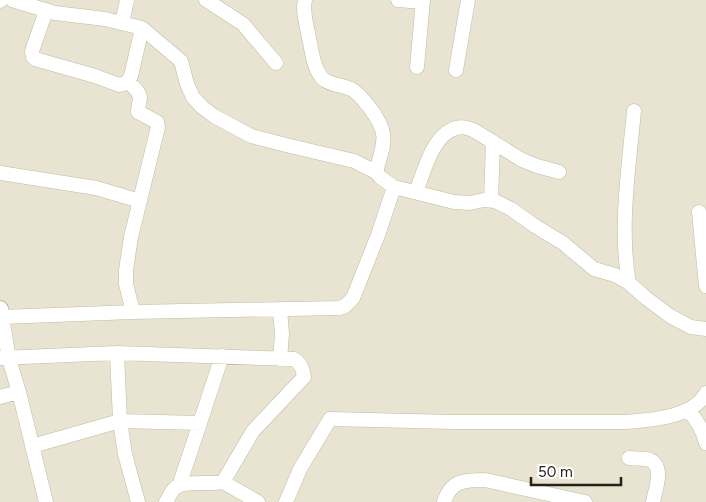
<svg xmlns="http://www.w3.org/2000/svg" width="706" height="502" font-family="Figtree,sans-serif">
<style>
.lines{fill:none;stroke-linecap:round;stroke-linejoin:round}
.minor-casing{stroke:#bfbaa8;stroke-width:15}
.tertiary-casing{stroke:#bfbaa8;stroke-width:18}
.minor{stroke:#fff;stroke-width:14}
.tertiary{stroke:#fff;stroke-width:16}
</style>
<rect width="100%" height="100%" fill="#e9e4d1"/>
<g class="lines">
<defs>
<path id="minor" d="M 12,0 L 55,13 L 105,19 L 142,28 L 181,61 L 187,84 L 193,97 L 202,107 L 214,116 L 251,136 L 286,145 L 354,161 L 376,172 L 380,177 L 394,187 L 378,235 L 353,298 L 345,306 L 339,308 L 133,312 L 2,317 L 9,359 L 19,392 L 46,502
M 206,0 L 243,24 L 276,63
M 305,0 C 302,12 307,26 309,38 C 312,51 313,67 322,78 C 329,85 342,85 351,89 C 359,93 364,101 370,108 C 390,135 384,141 376,172
M 398,0 L 423,2
M 0,1 L 0,0
M 46,11 L 32,51 L 33,57 L 35,59 L 95,76 L 119,85 C 126,84 128,81 131,76 L 142,28
M 122,23 L 127,0
M 417,67 L 423,0
M 456,70 L 468,0
M 128,82 C 133,87 140,91 140,99 C 139,104 138,107 138,112 L 157,122 L 158,127 L 131,237 L 126,270 L 126,284 L 133,312
M 0,173 L 96,188 L 140,201
M 394,187 L 454,202 L 470,203 L 484,200 L 495,201 L 511,209 L 535,226 L 563,243 L 594,269 L 615,275 L 629,283 L 646,298 L 670,316 L 691,327 L 706,329
M 416,192 C 424,172 432,135 456,128 C 462,126 469,128 475,131 L 522,160 L 537,166 L 559,172
M 491,201 L 493,142
M 699,212 L 706,286
M 629,283 C 619,228 629,166 634,111
M 280,309 L 282,334 L 280,359
M 117,353 L 120,421 L 125,454 L 138,502
M 0,358 L 117,353 L 294,359 C 301,364 303,369 304,377 L 253,431 L 223,482 C 210,485 183,480 175,488 C 171,491 169,498 166,502
M 0,397 L 19,392
M 688,410 C 697,420 703,430 706,443
M 200,423 L 222,356
M 32,446 L 120,421 L 200,423 L 179,486
M 629,458 C 636,459 644,458 650,460 C 665,467 655,490 653,502
M 223,482 L 258,502
M 286,502 L 300,469 L 330,419 L 452,422 L 625,422 C 650,420 693,418 706,393
M 444,502 C 451,480 465,480 485,480 L 585,502"/>
<path id="tertiary" d="M 0,309 L 2,317 L 0,317"/>
</defs>
<use href="#minor" class="minor-casing"/>
<use href="#tertiary" class="tertiary-casing"/>
<use href="#minor" class="minor"/>
<use href="#tertiary" class="tertiary"/>
</g>
<path d="M531 477v8h90v-8" fill="none" stroke="#23211a" stroke-width="2.5"/>
<text x="538" y="477" font-size="15" fill="#23211a" stroke="#ffffff" stroke-width="4" paint-order="stroke">50 m</text>
</svg>
